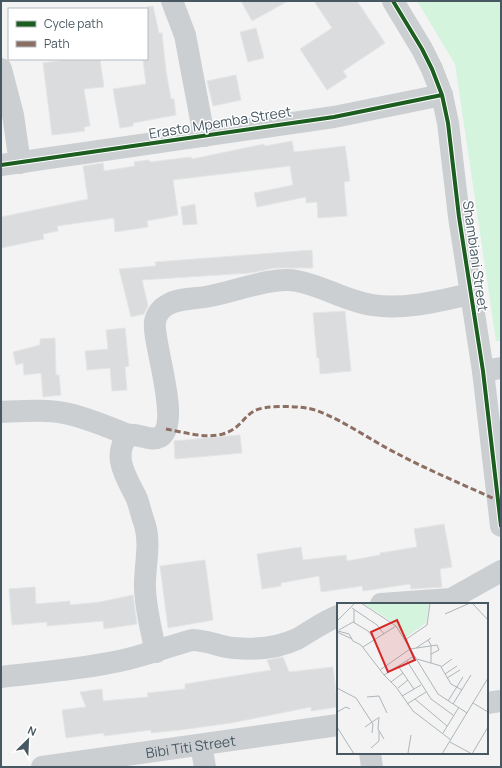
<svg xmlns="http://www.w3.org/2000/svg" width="502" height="768" font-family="Manrope,sans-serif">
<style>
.green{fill:#d5f4de}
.building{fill:#dadcdd;stroke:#e4e5e6}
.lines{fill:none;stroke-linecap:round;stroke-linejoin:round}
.minor{stroke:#cccfd2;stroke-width:22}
.quiet{stroke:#8d6e63;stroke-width:3;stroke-dasharray:6 3;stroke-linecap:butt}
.cycleway-casing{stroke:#fff;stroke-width:6}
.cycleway{stroke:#1b5e20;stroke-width:4}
.labels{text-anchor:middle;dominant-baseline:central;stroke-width:3;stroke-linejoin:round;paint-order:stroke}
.street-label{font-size:14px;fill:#475862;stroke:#fff}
.inset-road{fill:none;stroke:#aeb5b9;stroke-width:1}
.view{fill:#d62828;fill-opacity:0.15;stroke:#d62828;stroke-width:2}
.inset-edge{fill:none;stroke:#475862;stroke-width:2}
</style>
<rect width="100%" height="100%" fill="#f3f3f3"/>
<path class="green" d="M 417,1 L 501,1 L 501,341 L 496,341 L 455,64 Z"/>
<path class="building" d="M 241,1 L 288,1 L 252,21 Z
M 314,1 L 357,1 L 385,43 L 343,71 L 347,77 L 327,90 L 300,49 L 332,28 Z
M 153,6 L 159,33 L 162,33 L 166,71 L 171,99 L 174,99 L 176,115 L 133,123 L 133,126 L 120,128 L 113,89 L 146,84 L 143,60 L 147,59 L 147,7 Z
M 256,28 L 264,58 L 248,62 L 240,32 Z
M 71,59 L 100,59 L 104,87 L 84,89 L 90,126 L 84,127 L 85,131 L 52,135 L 43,63 Z
M 236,75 L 241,100 L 213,106 L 207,81 Z
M 292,141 L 294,152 L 345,146 L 350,181 L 344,182 L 347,216 L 318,218 L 317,202 L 306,203 L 306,197 L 257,207 L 254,193 L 293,185 L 290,166 L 173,180 L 178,215 L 147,221 L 148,227 L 115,232 L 114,218 L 57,226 L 58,231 L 43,234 L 44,239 L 1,248 L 1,217 L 88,199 L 83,166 L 103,163 L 104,171 L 135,166 L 134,162 L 149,160 L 150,162 L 191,157 L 192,159 L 264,144 L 265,146 Z
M 195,204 L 197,224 L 183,225 L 181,207 Z
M 312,250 L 313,268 L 275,268 L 250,273 L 142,280 L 148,306 L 144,314 L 131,317 L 119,269 L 156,266 L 155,262 Z
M 345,311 L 351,371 L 320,374 L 319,358 L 317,358 L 313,313 Z
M 125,328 L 129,366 L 125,367 L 127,390 L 112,391 L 110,368 L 87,370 L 85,351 L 108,349 L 106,330 Z
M 55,338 L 56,375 L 59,375 L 61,395 L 43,397 L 41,373 L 24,375 L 23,363 L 16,365 L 13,352 L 40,345 L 40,339 Z
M 240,435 L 242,453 L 175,459 L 174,441 Z
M 444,524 L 452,567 L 440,569 L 442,587 L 411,589 L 410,584 L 363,591 L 362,586 L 321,592 L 319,576 L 281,583 L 281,586 L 262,589 L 257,554 L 301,547 L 303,560 L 346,555 L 347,561 L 380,555 L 380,553 L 417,547 L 414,529 Z
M 205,560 L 213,620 L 168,628 L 160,566 Z
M 35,587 L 36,604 L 70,601 L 70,605 L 100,602 L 133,595 L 137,624 L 104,629 L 103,621 L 47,626 L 47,622 L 12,625 L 9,589 Z
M 283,657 L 289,672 L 333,667 L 338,707 L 311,711 L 311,707 L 231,723 L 180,730 L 151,733 L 151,730 L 104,736 L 104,733 L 66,738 L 62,710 L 86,707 L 80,692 L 102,689 L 103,701 L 148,697 L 147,693 L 185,689 L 185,684 L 271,670 L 267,660 Z"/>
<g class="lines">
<g class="minor">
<path d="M 172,1 L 185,35 L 204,136"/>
<path d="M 393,1 L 422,49 L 432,69 L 442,95 L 448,123 L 459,217 L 483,371 L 501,526"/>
<path d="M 1,69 L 13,115 L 20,163"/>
<path d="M 1,165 L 334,117 L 442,95"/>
<path d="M 483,371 L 501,368"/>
<path d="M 1,412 C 24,411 47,409 69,414 C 89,419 109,427 128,435"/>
<path d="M 381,604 L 451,599 L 501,571"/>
<path d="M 156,652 C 151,631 146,610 145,589 C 144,568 151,546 145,525 C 142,517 140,508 137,499 C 127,478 111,457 128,435 C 138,433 151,442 160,437 C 182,423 152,342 155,322 C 156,315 161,308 167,305 C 178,298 193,299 205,297 C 232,293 271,276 297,281 C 323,286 346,301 372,305 C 405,310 438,301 470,294"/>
<path d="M 1,677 C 43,672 86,669 128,659 C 149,654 170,646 192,640 C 207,640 220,647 234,648 C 256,650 278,648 297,639 C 311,631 323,622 338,616"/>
<path d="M 487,703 L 501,701"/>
<path d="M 201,745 L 205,767"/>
<path d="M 370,753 L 372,767"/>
<path id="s1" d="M 42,767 L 338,725"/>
</g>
<path class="quiet" d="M 166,429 C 183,432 205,439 223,434 C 240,429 242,418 254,411 C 265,405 293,406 306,408 C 330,411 373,442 398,454 C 430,471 464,485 497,500"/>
<defs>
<path id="cycleway" d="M 393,1 L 422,49 L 432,69 L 442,95 L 448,123 L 459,217 L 483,371 L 501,526
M 1,165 L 334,117 L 442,95"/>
</defs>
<use href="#cycleway" class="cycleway-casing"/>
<use href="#cycleway" class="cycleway"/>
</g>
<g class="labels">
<g class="street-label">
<text transform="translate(220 122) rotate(-9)">Erasto Mpemba Street</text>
<text transform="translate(476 256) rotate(82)">Shambiani Street</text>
<text stroke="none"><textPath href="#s1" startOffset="150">Bibi Titi Street</textPath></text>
</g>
</g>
<g transform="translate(337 603)">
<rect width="151" height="151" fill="#f3f3f3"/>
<path d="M 27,1 L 92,1 L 89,20 L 68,35 L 59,21 Z" fill="#d5f4de"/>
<path class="inset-road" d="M 24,0 L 59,23 L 101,91 L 130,110M 135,0 L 151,17M 15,5 L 40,22 L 47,31M 17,7 L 17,20M 108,11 L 133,0M 0,18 L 18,0M 2,27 L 16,19 L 31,28 L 38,37M 1,28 L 12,31 L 16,38 L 24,42 L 47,72 L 77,53M 0,29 L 15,36M 68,37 L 90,22 L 93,0M 91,37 L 94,42 L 94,60M 26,44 L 59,23M 79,45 L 94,35M 80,56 L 104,63M 115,56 L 104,64 L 114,81 L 125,87M 70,58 L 94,96 L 116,112M 61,63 L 77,86M 43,67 L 73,46 L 100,42 L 102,47 L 94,51M 108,71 L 120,63M 47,72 L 59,84 L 76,108 L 114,137M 110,75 L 123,67M 54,79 L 66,70M 0,85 L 19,95 L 36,121 L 35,130M 61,85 L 71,77M 65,93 L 84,82M 30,94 L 42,93 L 50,110M 78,96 L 110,123M 111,98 L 126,74M 136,100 L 151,109M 70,101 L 89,89M 116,101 L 134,72M 0,109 L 9,104 L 13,106M 42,114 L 41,126 L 47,136M 0,124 L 17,151M 28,124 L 41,115M 106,130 L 122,104M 113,139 L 135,151M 34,145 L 42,138 L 42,128M 71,150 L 74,132M 105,151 L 151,75M 135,151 L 151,124"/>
<path class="view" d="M 60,17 L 78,57 L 51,69 L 34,29 Z"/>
<rect width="151" height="151" class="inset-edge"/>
</g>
<rect width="502" height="768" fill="none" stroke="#475862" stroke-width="4"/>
<rect x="8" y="8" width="140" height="52" fill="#ffffff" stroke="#b5bcc0"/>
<rect x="16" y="21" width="20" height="6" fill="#1b5e20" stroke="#b5bcc0"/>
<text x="44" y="28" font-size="12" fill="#475862">Cycle path</text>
<rect x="16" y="41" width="20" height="6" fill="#8d6e63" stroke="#b5bcc0"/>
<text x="44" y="48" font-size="12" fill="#475862">Path</text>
<g transform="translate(28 740) rotate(24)" stroke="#ffffff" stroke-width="3" paint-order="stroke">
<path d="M0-3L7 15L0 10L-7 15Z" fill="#475862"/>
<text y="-6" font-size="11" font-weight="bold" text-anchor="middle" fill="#475862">N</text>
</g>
</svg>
